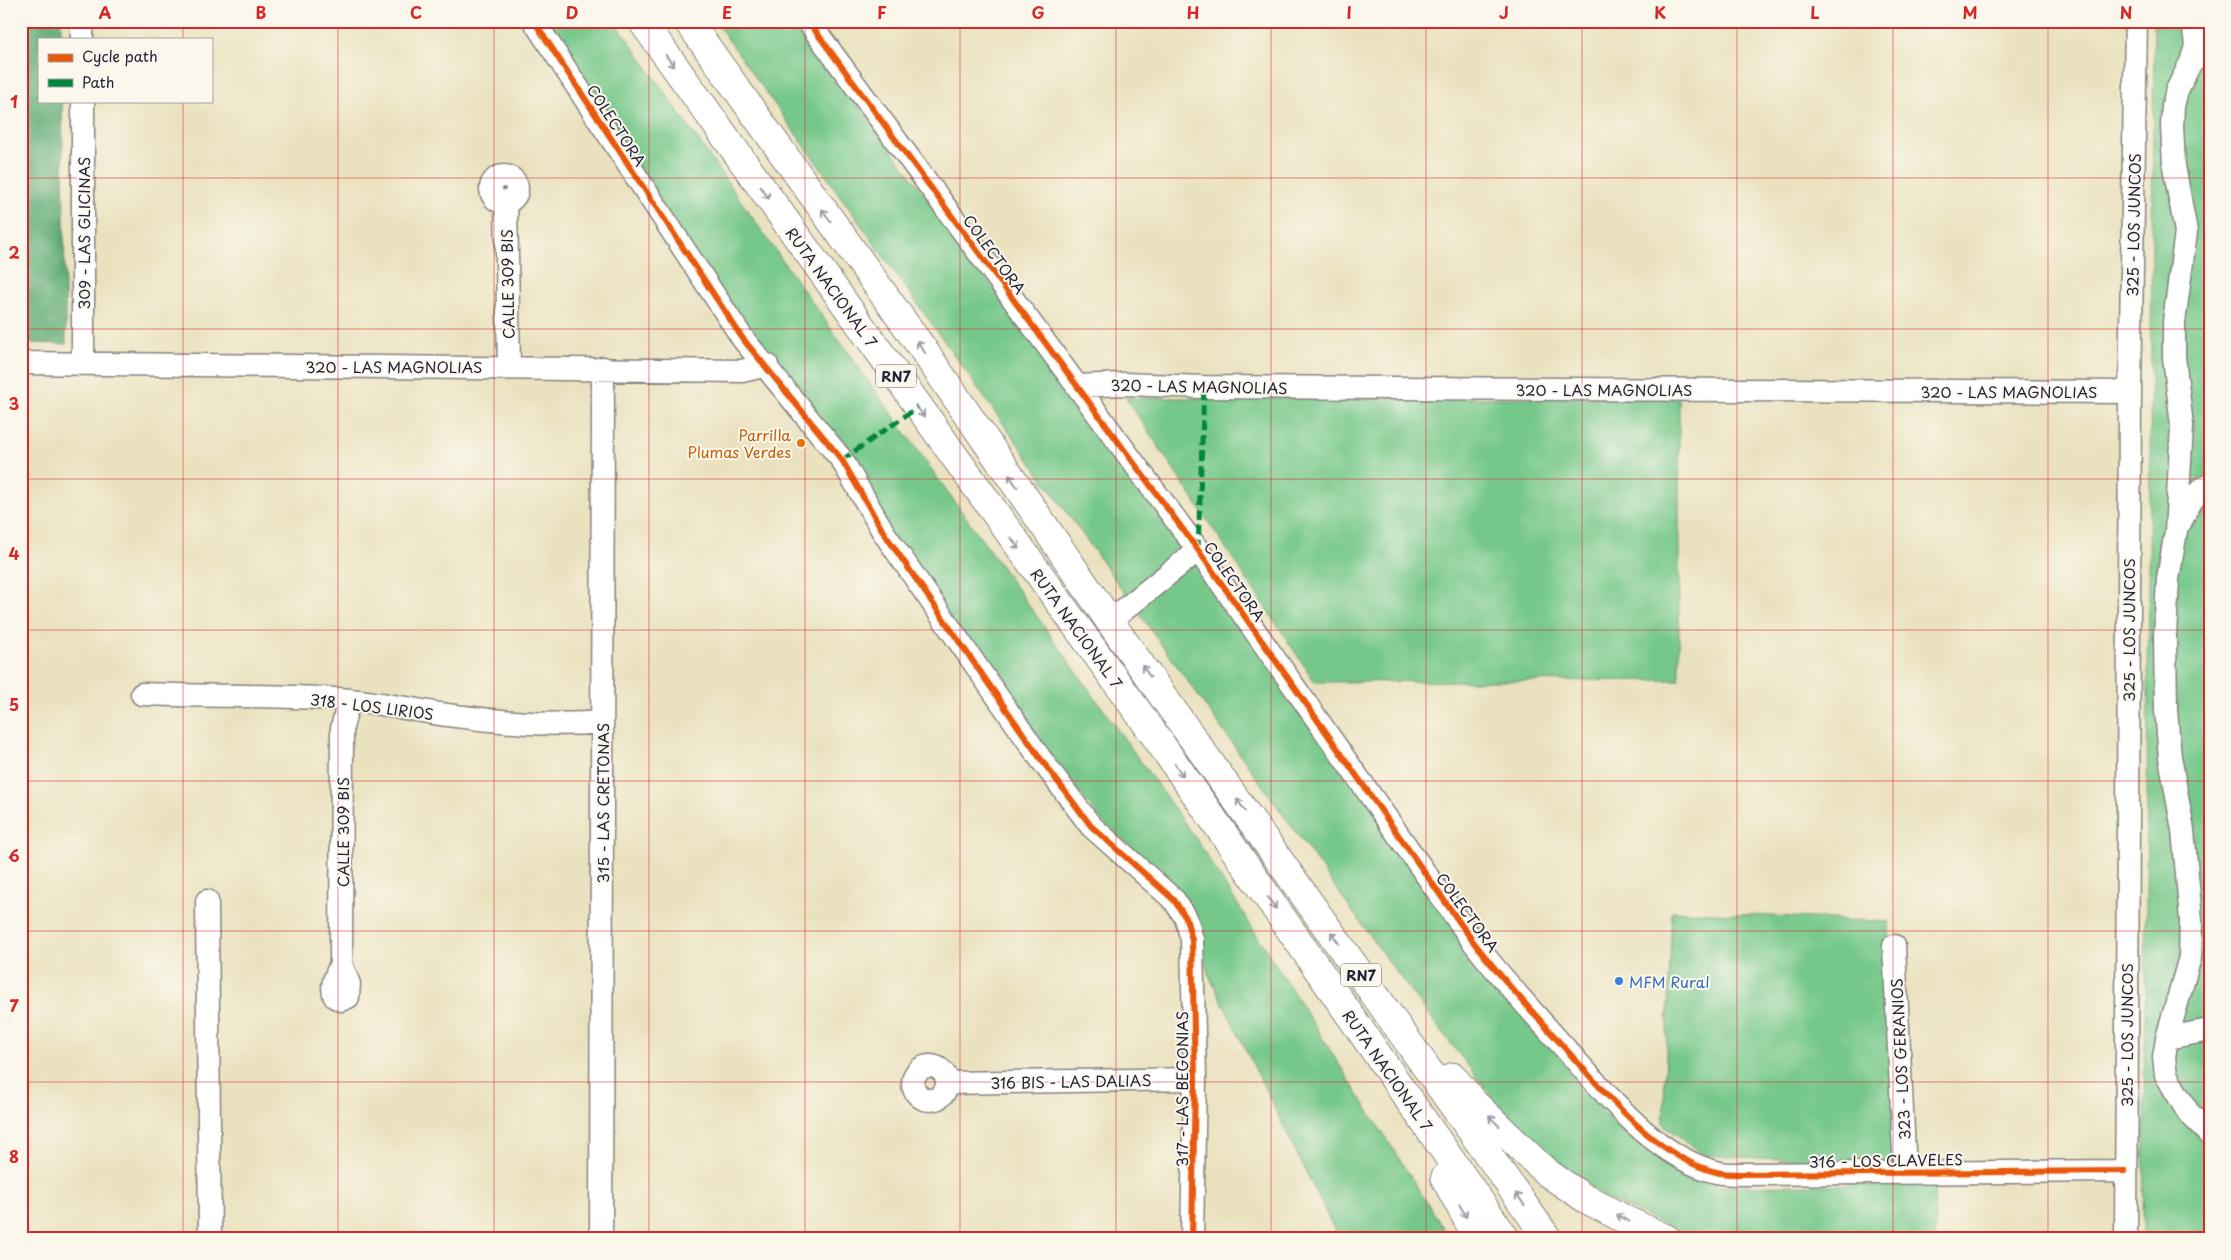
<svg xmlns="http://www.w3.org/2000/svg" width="2231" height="1260" font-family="'Playpen Sans',sans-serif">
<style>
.green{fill:#76c88a;stroke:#4c7562}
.forest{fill:#60ac76;stroke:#416758}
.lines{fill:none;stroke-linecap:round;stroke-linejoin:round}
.minor-casing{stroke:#86827d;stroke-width:25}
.highway-casing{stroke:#86827d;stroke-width:30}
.minor{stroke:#fff;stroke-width:22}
.highway{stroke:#fff;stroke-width:28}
.quiet{stroke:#00873e;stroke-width:5;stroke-dasharray:10 5;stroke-linecap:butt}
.cycleway-casing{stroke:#fbf7ec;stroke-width:9}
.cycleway{stroke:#e8590c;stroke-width:6}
.oneway{stroke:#9c9ca7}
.grid{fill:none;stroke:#d62828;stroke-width:1;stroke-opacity:0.55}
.food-dot{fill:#e8710a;stroke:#fbf7ec;stroke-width:2}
.shop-dot{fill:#3f7fe0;stroke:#fbf7ec;stroke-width:2}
.labels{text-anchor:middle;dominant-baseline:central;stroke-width:4;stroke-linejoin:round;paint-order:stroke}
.shield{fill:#fbf7ec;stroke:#636270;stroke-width:1}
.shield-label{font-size:14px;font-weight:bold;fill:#22223b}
.street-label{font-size:15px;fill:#22223b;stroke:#fbf7ec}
.food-label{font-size:15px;fill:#c56008;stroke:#fbf7ec;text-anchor:end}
.shop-label{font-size:15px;fill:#366cbe;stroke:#fbf7ec;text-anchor:start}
.neatline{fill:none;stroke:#d62828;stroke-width:2}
.grid-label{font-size:16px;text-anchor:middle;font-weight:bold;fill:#d62828}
</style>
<rect width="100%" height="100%" fill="#fbf7ec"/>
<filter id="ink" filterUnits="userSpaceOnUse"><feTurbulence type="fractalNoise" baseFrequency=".02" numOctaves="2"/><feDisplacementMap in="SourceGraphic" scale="10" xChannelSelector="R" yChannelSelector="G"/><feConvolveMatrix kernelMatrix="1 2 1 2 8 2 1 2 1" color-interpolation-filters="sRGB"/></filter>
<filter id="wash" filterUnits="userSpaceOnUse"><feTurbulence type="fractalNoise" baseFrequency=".0096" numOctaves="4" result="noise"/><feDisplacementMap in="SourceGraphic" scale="20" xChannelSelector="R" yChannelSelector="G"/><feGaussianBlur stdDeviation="1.12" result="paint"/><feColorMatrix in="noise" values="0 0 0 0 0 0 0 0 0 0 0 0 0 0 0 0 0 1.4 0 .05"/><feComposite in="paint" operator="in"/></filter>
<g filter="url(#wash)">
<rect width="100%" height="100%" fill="#eae2bf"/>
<path class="green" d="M 542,21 L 615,21 L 789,270 L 1196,839 L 1450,1239 L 1339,1239 L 1208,973 L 1194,912 L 1162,871 L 1107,827 L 1030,730 L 739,322 Z
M 715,21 L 796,21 L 1609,1119 L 1661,1155 L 1719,1186 L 1934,1184 L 1935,1239 L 1697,1239 L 1604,1198 L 1511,1122 L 1393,968 Z
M 2154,21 L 2210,21 L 2210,1239 L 2143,1239 Z
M 1126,398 L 1679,398 L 1679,680 L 1315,682 Z
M 1672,911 L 1889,922 L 1895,1165 L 1703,1155 L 1663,1124 Z"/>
<path class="forest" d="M 21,21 L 61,21 L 61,39 L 39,39 L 39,101 L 62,101 L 66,344 L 21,343 Z"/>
</g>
<g filter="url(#ink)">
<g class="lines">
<defs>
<path id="minor" d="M 82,21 L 82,39
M 534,21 L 743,339 L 842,460 L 884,533 L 1040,758 L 1091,826 L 1174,900 L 1186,918 L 1192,940 L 1195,1079 L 1192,1239
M 808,21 L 1198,550 L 1472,940 C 1500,977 1531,1010 1562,1045 C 1604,1091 1653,1156 1716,1172 C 1723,1174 1731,1174 1739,1174 L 2125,1171
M 2210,43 L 2203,48 L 2190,64 L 2177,90 L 2173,106 L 2172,126 L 2174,166 L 2186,232 L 2174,322 L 2174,357 L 2182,426 L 2176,531 L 2168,579 L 2165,636 L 2166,710 L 2170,757 L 2183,830 L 2191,920 L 2190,957 L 2167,1038 L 2164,1057 L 2166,1075 L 2176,1092 L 2188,1112 L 2210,1134
M 2191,62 L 2196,46 L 2193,21
M 83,101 L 83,364
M491 189a13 13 0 1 1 26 0a13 13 0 1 1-26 0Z
M 506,201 L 509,367
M 21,363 L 742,371 L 767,365
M 1077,386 L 1124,384 L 1204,387 L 2130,392
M 2180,523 C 2187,509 2194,491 2210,484
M 1110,621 L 1198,550
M 142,694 C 211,697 281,694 350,700 C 380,703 410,709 440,714 C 493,721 548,727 602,722
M 207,901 L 210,1239
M 1894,946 L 1905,1172
M 341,964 C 336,975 330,985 335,997 L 341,1000 L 348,997 L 349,984 L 341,964 L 342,728 L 349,700
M 2167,1038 L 2210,1030
M913 1083a17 17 0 1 1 34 0a17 17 0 1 1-34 0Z
M 947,1083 L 1195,1079
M 601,1239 L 603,368
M 2126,1239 L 2130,392 L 2136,21"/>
<path id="highway" d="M 642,21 L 1151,730 L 1506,1239
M 688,21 L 920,345 L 1113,626 L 1548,1239
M 1453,1077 L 1472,1101 L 1546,1172 L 1586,1199 L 1628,1221 L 1667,1239
M 1445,1178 L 1478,1239"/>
</defs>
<use href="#minor" class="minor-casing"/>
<use href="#highway" class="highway-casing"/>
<use href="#minor" class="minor"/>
<use href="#highway" class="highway"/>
<path class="quiet" d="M 842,460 L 918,407
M 1198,550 L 1204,387"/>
<defs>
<path id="cycleway" d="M 534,21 L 743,339 L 842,460 L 884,533 L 1040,758 L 1091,826 L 1174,900 L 1186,918 L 1192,940 L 1195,1079 L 1192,1239
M 808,21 L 1198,550 L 1472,940 C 1500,977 1531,1010 1562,1045 C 1604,1091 1653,1156 1716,1172 C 1723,1174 1731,1174 1739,1174 L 2125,1171"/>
</defs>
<use href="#cycleway" class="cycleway-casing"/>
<use href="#cycleway" class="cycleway"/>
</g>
<defs><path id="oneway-shaft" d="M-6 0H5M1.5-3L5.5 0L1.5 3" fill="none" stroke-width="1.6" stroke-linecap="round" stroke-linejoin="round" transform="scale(1.25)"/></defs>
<g class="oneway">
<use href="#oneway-shaft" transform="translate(670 61) rotate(54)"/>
<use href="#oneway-shaft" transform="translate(765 193) rotate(54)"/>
<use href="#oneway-shaft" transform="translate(826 215) rotate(-126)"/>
<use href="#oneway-shaft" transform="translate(921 347) rotate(-125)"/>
<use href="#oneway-shaft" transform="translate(920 411) rotate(54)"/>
<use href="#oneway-shaft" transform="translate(1013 481) rotate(-125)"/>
<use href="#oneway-shaft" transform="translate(1015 543) rotate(54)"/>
<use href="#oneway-shaft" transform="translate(1146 671) rotate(-126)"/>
<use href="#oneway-shaft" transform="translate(1179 770) rotate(55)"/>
<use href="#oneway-shaft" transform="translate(1241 805) rotate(-125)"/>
<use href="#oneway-shaft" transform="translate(1272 903) rotate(55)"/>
<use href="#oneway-shaft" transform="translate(1335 938) rotate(-125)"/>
<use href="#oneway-shaft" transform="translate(1494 1121) rotate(-136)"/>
<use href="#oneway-shaft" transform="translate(1520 1199) rotate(-125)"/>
<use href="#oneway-shaft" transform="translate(1463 1211) rotate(61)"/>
<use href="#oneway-shaft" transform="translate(1623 1218) rotate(-152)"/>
</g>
</g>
<path class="grid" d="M 183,21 L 183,39M 338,21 L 338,1239M 494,21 L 494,1239M 649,21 L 649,1239M 805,21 L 805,1239M 960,21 L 960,1239M 1116,21 L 1116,1239M 1271,21 L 1271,1239M 1426,21 L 1426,1239M 1582,21 L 1582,1239M 1737,21 L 1737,1239M 1893,21 L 1893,1239M 2048,21 L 2048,1239M 183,101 L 183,1239M 21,178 L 2210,178M 21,329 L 2210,329M 21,479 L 2210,479M 21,630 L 2210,630M 21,781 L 2210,781M 21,931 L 2210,931M 21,1082 L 2210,1082"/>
<circle class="food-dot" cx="801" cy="443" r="5"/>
<circle class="shop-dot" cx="1619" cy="981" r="5"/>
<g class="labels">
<g class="shield">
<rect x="876" y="364.5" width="40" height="23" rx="4"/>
<rect x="1341" y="963.5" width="40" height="23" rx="4"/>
</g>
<g class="shield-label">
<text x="896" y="376">RN7</text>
<text x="1361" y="975">RN7</text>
</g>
<g class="street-label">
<text transform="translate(617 125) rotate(57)">COLECTORA</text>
<text transform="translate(2133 225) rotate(-89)">325 - LOS JUNCOS</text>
<text transform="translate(83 233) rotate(-90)">309 - LAS GLICINAS</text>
<text transform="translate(995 254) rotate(54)">COLECTORA</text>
<text transform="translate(507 284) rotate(-91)">CALLE 309 BIS</text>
<text transform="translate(832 287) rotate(54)">RUTA NACIONAL 7</text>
<text x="394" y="366">320 - LAS MAGNOLIAS</text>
<text transform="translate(1199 386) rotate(1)">320 - LAS MAGNOLIAS</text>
<text x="1604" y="389">320 - LAS MAGNOLIAS</text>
<text x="2009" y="391">320 - LAS MAGNOLIAS</text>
<text transform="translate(1235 581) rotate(55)">COLECTORA</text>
<text transform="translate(1077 628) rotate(54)">RUTA NACIONAL 7</text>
<text transform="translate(2128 630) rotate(-90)">325 - LOS JUNCOS</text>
<text transform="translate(372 706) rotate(7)">318 - LOS LIRIOS</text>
<text transform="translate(602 803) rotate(-90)">315 - LAS CRETONAS</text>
<text transform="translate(342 832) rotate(-90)">CALLE 309 BIS</text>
<text transform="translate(1468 912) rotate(54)">COLECTORA</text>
<text transform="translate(2126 1035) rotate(-90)">325 - LOS JUNCOS</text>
<text transform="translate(1900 1059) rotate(-93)">323 - LOS GERANIOS</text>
<text transform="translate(1388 1070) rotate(55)">RUTA NACIONAL 7</text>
<text transform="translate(1071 1081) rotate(-1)">316 BIS - LAS DALIAS</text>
<text transform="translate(1181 1089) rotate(-90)">317 - LAS BEGONIAS</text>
<text transform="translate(1886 1160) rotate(-1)">316 - LOS CLAVELES</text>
</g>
<g class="food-label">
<text x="791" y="434">Parrilla<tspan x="791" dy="17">Plumas Verdes</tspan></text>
</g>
<g class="shop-label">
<text x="1629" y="981">MFM Rural</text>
</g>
</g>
<rect width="2231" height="1260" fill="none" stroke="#fbf7ec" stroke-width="55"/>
<rect x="38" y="38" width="175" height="65" fill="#fbf7ec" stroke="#a4a2a5"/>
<rect x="48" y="54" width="25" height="8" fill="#e8590c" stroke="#a4a2a5"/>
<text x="82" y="62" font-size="15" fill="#22223b">Cycle path</text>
<rect x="48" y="79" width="25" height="8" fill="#00873e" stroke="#a4a2a5"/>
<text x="82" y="88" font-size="15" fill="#22223b">Path</text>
<rect x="28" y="28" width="2176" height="1204" class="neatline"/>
<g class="grid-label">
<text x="105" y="19">A</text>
<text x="261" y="19">B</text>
<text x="416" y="19">C</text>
<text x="572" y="19">D</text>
<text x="727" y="19">E</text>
<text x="882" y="19">F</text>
<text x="1038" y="19">G</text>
<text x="1193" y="19">H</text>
<text x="1349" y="19">I</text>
<text x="1504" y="19">J</text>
<text x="1660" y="19">K</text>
<text x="1815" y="19">L</text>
<text x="1970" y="19">M</text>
<text x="2126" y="19">N</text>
<text x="14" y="108">1</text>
<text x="14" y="259">2</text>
<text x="14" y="410">3</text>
<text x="14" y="560">4</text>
<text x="14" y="711">5</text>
<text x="14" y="862">6</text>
<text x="14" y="1012">7</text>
<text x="14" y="1163">8</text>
</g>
</svg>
